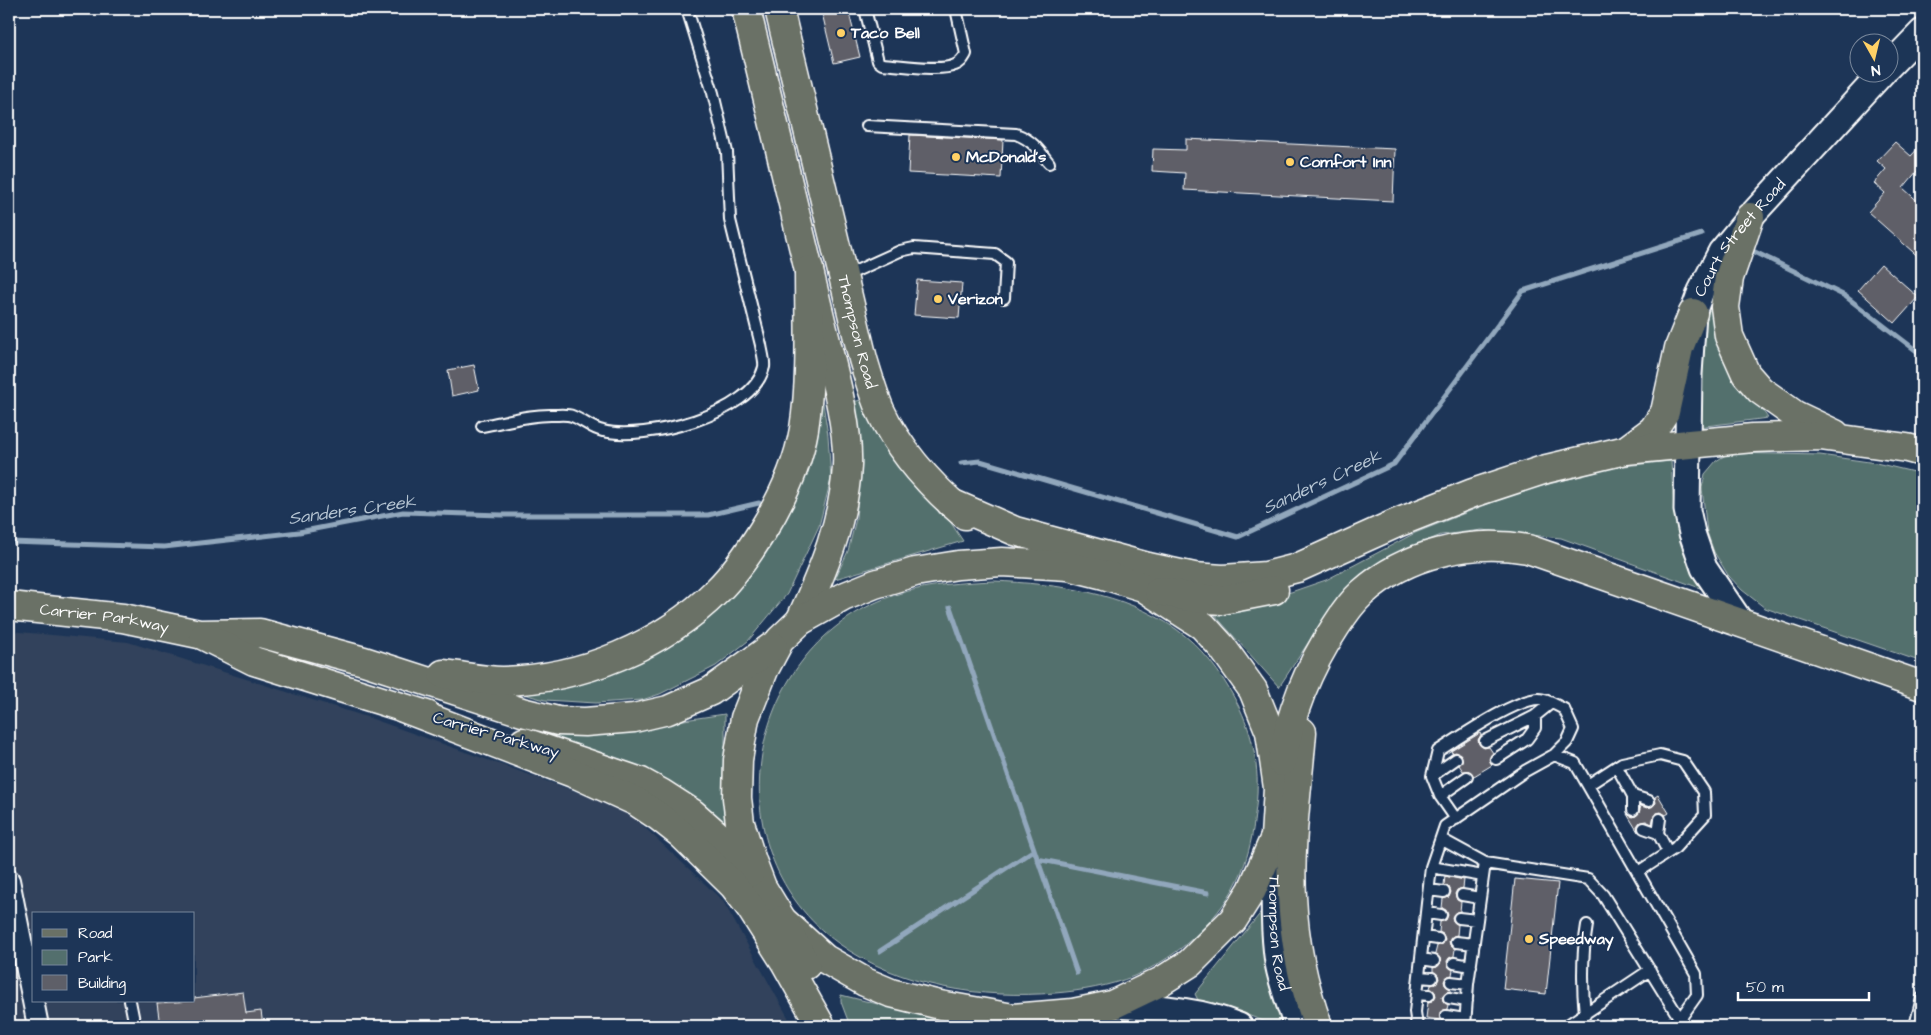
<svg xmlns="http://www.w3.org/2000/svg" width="1931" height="1035" font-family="'Architects Daughter',sans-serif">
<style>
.built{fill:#30425c;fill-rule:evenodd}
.green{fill:#536f6d;stroke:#a9b7b6}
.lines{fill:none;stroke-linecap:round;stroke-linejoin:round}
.stream{stroke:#91a7bc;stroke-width:5}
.building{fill:#5e5f68;stroke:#fff}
.service-casing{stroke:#fff;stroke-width:14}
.minor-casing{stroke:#fff;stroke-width:24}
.tertiary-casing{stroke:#fff;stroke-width:29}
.primary-casing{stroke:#fff;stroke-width:31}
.motorway-casing{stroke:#fff;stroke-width:31}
.service{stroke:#1d3557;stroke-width:10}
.minor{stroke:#1d3557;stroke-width:20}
.tertiary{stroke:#1d3557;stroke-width:25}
.primary{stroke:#6a7166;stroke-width:28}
.motorway{stroke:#6a7166;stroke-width:28}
.poi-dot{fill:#ffd166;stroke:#1d3557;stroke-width:2}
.labels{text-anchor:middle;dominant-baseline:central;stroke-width:4;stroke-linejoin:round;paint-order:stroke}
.poi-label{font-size:16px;font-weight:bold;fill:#fff;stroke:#1d3557;text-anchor:start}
.street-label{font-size:16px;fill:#fff;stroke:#1d3557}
.water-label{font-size:18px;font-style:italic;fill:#b5c4d2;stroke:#1d3557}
</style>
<rect width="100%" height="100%" fill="#1d3557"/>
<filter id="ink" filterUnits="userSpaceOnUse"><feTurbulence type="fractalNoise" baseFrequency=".02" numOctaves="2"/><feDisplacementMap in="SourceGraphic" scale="10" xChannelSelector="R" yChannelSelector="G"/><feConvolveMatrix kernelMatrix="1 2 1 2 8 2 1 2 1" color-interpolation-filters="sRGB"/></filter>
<g filter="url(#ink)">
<path class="built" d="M 9,631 L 128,642 L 370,718 L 625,809 L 723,901 L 793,1026 L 9,1026 ZM 34,914 L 194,914 L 194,1001 L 34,1001 Z"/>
<path class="green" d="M 1712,290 L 1739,378 L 1768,418 L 1698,427 L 1699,342 Z
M 866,399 L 876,426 L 907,478 L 947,517 L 963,541 L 835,579 L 848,551 L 856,519 L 860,468 L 852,402 Z
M 823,403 L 828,435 L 831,479 L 819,526 L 787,594 L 748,641 L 716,666 L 660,694 L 642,700 L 596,703 L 545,700 L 516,692 L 697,625 Z
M 1729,453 L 1820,455 L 1876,463 L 1922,474 L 1922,662 L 1765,608 L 1742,590 L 1728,575 L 1714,552 L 1707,532 L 1702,488 L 1705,474 L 1716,461 Z
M 1671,461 C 1673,488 1673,516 1680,542 C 1684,559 1700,579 1711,592 L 1561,538 L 1482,530 L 1441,535 L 1397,553 L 1368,572 L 1339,596 L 1279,687 L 1213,613 L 1216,607 L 1291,592 L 1326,580 L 1415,533 L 1518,492 L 1615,467 Z
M 994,581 C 1057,584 1123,592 1176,629 C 1202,647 1221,673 1236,701 C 1255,736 1261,775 1255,814 C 1253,834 1249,853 1242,871 C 1223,917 1179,957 1134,976 C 1110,986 1081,991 1055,993 C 982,999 899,987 838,943 C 715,854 742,661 879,601 C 916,585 955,583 994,581 Z
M 725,714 L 725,832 L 523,736 L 528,723 L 643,726 Z
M 1263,910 L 1286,1026 L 1277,1026 L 1226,1007 L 1198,1000 L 1195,994 Z
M 841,995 L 967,1026 L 850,1026 L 841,1002 Z"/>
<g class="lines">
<path class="stream" d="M 1755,252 L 1845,296 L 1922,355
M 961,463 L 980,461 L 1238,537 L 1394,464 L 1523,291 L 1702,234
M 9,542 L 164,547 L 299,532 L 403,512 L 502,515 L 708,515 L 759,503
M 950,607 L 1077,973
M 1037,859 L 1208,893
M 880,951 L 1034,850"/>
</g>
<path class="building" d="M 821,9 L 848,9 L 860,57 L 834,63 Z
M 910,135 L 1003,140 L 1001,178 L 908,173 Z
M 1186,139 L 1395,149 L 1393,201 L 1184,190 L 1185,173 L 1152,171 L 1153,149 L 1186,150 Z
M 1895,142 L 1911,156 L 1922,144 L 1922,165 L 1903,188 L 1922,205 L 1922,260 L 1868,212 L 1885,193 L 1874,183 L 1886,169 L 1877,161 Z
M 1881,264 L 1918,297 L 1895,323 L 1858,290 Z
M 917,280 L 962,283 L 959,318 L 914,315 Z
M 474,365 L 479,390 L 452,396 L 448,370 Z
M 1480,733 L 1481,735 L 1478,740 L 1479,744 L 1484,748 L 1489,747 L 1493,753 L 1489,759 L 1492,765 L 1474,776 L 1469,771 L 1463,771 L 1459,765 L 1462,761 L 1461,755 L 1456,752 L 1452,753 L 1451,751 Z
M 1658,795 L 1669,813 L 1666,815 L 1661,812 L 1657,813 L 1654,815 L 1652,824 L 1646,821 L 1640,822 L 1637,826 L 1638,832 L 1627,814 L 1633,817 L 1636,816 L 1639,813 L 1641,806 L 1647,808 L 1653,806 L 1656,803 L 1655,797 Z
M 1445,876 L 1464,880 L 1463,888 L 1457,890 L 1455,894 L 1457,900 L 1461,902 L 1460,911 L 1456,912 L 1452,917 L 1453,921 L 1458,925 L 1457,935 L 1453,936 L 1449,941 L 1450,945 L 1455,949 L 1454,956 L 1449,958 L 1447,961 L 1448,966 L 1453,970 L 1452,975 L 1448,976 L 1444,981 L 1445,985 L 1450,989 L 1450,991 L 1446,992 L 1442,996 L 1443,1001 L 1448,1005 L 1447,1009 L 1440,1012 L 1440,1020 L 1426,1018 L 1428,1002 L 1432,1001 L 1436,996 L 1435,992 L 1430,988 L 1431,985 L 1435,984 L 1439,979 L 1438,975 L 1433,971 L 1433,968 L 1437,967 L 1441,963 L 1440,958 L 1435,954 L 1437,946 L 1443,944 L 1445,939 L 1443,934 L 1439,932 L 1440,922 L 1446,920 L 1448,915 L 1446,910 L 1442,908 L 1443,899 L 1449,897 L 1451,892 L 1449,887 L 1444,885 Z
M 1515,879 L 1558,883 L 1546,994 L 1503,989 Z
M 243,992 L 246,1013 L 261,1011 L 263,1026 L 160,1026 L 157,1003 L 194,1001 L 194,998 Z"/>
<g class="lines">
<defs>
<path id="service" d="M 865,9 L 878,61 L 882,64 C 900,65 940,72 955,65 C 961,63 963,59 966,54 L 956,9
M 867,126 L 1016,134 C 1032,140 1039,150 1049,163
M 845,276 L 900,251 L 914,248 L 995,254 L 1006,262 L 1004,298
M 482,426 C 505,422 530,414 554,415 C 559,415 567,414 572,416 C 583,420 592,429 603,431 C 644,441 753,415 764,367 C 765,361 762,352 761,345 L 730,220 L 727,152 L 713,93 L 687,9
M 1485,741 L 1535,716 L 1551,703
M 1496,759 L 1527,739 L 1535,728 L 1535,716
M 1617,767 L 1633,796
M 1432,776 L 1456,759
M 1588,785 L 1622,763 L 1660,755 L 1683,761 L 1704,792 L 1705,815 L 1675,848 L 1638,872
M 1440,796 L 1467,777
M 1633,810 L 1633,796 L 1649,801
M 1456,819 L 1440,796 L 1432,776 L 1438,751 C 1459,738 1515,699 1539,699 C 1547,699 1557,706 1564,709 L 1573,729 L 1567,742 L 1554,755
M 1660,819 L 1658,833 L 1668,852
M 1644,828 L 1658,833
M 1441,839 L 1485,863 L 1588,879 L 1603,895 L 1680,1019
M 1431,867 L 1483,876
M 1429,890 L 1444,892
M 1462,895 L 1480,898
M 1427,913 L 1441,915
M 1459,918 L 1477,920
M 1424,937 L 1438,939
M 1456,942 L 1474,944
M 1421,959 L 1434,961
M 1454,963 L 1471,966
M 1419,977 L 1432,978
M 1451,982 L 1468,984
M 1417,994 L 1429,995
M 1449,998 L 1467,1001
M 130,1001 L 135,1026
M 1585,1015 C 1582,985 1582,955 1587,925
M 1446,1016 L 1465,1019
M 1417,1026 L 1415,1012 L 1431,867 L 1445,826 L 1525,771 L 1554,755 L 1575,763 L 1696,974 L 1697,995 L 1680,1019 L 1668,1026
M 1465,1026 L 1468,984 L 1485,863
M 1566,1026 L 1650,970
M 1915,1026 L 1922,998"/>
<path id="minor" d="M 9,880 L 38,1026"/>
<g id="tertiary">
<path d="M 1888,67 L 1922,32"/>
<path id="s1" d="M 1742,624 L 1704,568 L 1692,533 L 1687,510 L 1689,374 L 1693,313 L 1701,291 L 1721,252 L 1750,217 L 1883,72"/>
<path id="s2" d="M 1275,839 C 1275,880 1272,922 1278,963 C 1282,985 1290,1005 1297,1026"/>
<path d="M 1112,1005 C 1157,1008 1197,1009 1239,1026"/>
</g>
<g id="primary">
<path d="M 746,9 C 771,113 797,217 821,321 C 831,364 849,423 847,466 C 844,521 823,571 800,621"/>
<path id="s3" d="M 779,9 L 863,359 C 868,376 873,393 880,410 C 899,451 932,487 965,515"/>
<path d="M 1750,217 L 1729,278 L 1725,307 L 1729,336 L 1746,374 L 1760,390 L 1795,415 L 1835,434"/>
<path d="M 1626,450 L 1653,430 L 1665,412 L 1679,348 L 1693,313"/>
<path d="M 951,503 L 1015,531 L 1148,567 L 1194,577 L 1223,579 L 1266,576 L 1297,568 L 1397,523 L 1473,493 L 1546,469 L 1626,450 L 1753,438 L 1820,436 L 1907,448 L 1922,452"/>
<path d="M 1002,562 L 1068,566 L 1104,575 L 1143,587 L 1203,626 L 1222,647 L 1253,690 L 1270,732 L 1278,788 L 1275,837 L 1252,890 L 1233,920 L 1190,963 L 1160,982 L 1112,1005 L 1073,1013 L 1013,1018 L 940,1005 L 891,993 L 865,982 L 825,959 L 782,920 L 762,887 L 752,861 L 740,823 L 737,798 L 738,760 L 745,718 L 764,670 L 780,640 L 800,621 L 843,597 L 875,584 L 915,572 L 958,565 Z"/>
<path d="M 1159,591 L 1194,598 L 1222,600 L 1274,590"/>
<path id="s4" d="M 9,606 L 123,618 L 199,634 L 260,633 L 364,661 L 522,712 L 558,721 L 585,722 L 634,718 L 668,710 L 711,691 L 773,646"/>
<path d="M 204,636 L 254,661 L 427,715"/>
<path d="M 443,674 C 463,676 484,681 503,681 C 582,679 662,646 718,590 C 736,572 750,551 763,530 C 782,499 798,465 804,429 C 812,377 809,322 809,270"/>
<path d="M 1302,732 C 1298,786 1289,842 1292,896 C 1294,941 1303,984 1318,1026"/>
<path d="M 524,742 L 641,782 L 661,793 L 692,813 L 717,835 L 750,872"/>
<path d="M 1282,762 C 1290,712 1308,668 1336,626 C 1343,615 1352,602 1362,593 C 1406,553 1471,539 1528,549 L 1922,686"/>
</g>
<path id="motorway" d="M 403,708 L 578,775 L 637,802 L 658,816 L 681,834 L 734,886 L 750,907 L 785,962 L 821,1026
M 782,920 L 806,965
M 1000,1026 L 1013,1018"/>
</defs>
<use href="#service" class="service-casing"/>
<use href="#minor" class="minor-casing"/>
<use href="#tertiary" class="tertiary-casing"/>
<use href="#primary" class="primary-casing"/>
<use href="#motorway" class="motorway-casing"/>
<use href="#service" class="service"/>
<use href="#minor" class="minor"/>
<use href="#tertiary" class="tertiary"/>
<use href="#primary" class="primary"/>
<use href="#motorway" class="motorway"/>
</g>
</g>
<g class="poi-dot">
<circle cx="841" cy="33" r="5"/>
<circle cx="956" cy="157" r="5"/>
<circle cx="1290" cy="162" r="5"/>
<circle cx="938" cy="299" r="5"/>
<circle cx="1529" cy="939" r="5"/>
</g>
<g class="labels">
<g class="poi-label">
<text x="851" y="33">Taco Bell</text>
<text x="966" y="157">McDonald's</text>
<text x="1300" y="162">Comfort Inn</text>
<text x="948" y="299">Verizon</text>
<text x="1539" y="939">Speedway</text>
</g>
<g class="street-label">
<text stroke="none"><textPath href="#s1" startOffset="415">Court Street Road</textPath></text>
<text stroke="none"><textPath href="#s3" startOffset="332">Thompson Road</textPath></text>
<text stroke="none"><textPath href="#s4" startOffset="96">Carrier Parkway</textPath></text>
<text transform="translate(496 735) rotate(16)">Carrier Parkway</text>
<text stroke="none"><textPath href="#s2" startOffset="94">Thompson Road</textPath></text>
</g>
<g class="water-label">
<text transform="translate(1322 482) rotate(-25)">Sanders Creek</text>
<text transform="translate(352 510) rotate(-8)">Sanders Creek</text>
</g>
</g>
<rect width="1931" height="1035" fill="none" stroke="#1d3557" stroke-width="30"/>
<rect x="15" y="15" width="1901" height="1005" fill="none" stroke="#fff" stroke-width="2" filter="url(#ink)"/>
<rect x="32" y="912" width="162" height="90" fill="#1d3557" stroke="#77869a"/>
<rect x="42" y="929" width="25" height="8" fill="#6a7166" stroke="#77869a"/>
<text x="78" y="938" font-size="15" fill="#ffffff">Road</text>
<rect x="42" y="950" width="25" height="15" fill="#536f6d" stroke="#77869a"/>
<text x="78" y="962" font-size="15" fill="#ffffff">Park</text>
<rect x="42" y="975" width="25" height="15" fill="#5e5f68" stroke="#77869a"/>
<text x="78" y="988" font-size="15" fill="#ffffff">Building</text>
<g transform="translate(1874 58) rotate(172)"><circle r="24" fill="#1d3557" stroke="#77869a"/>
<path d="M0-4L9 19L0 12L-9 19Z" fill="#ffd166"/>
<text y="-8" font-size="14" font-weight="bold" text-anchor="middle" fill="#ffffff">N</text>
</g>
<path d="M1738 992v8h131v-8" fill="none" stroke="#ffffff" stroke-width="2.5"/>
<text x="1746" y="992" font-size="15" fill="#ffffff" stroke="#1d3557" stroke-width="4" paint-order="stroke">50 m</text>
</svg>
